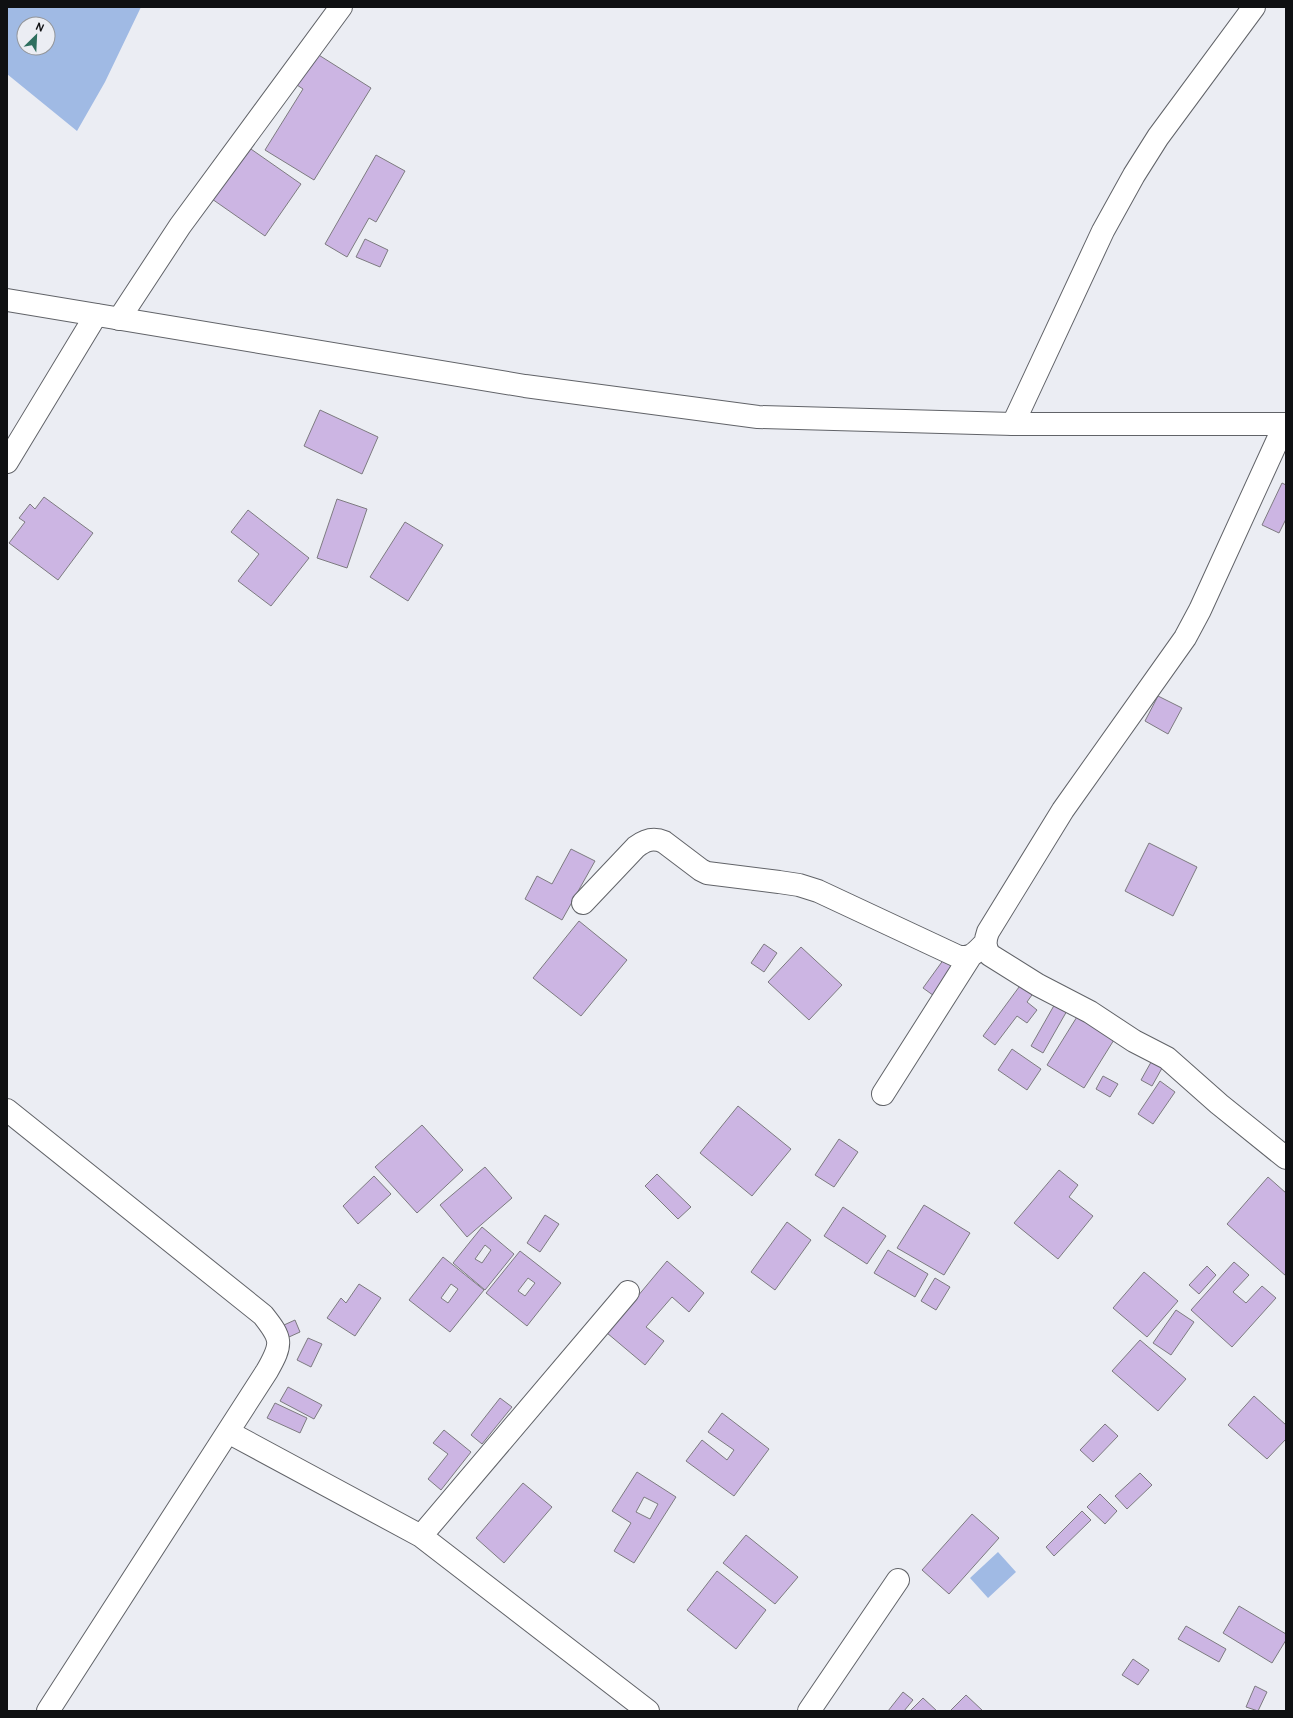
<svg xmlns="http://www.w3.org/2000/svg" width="1293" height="1718" font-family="Overpass,sans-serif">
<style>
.water{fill:#a0bae4;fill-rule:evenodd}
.building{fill:#ccb5e3;stroke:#7d7b80;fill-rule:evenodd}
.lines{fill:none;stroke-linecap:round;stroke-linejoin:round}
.minor-casing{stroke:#616368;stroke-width:24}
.tertiary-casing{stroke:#616368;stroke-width:24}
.minor{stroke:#fff;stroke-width:22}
.tertiary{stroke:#fff;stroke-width:22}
</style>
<rect width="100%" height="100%" fill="#ebedf3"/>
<path class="water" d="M 7,7 L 141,7 L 105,82 L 77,131 L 7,74 ZM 24,24 L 48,24 L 48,48 L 24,48 Z
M 998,1552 L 1016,1572 L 988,1598 L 970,1578 Z"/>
<path class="building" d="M 314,52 L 371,88 L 314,180 L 265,150 L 303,89 L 294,83 Z
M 248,147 L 301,184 L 265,236 L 212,199 Z
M 376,155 L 405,171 L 376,222 L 369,218 L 347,257 L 325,244 Z
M 365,239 L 388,250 L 380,267 L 356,257 Z
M 320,410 L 378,437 L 362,474 L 304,446 Z
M 1282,483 L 1286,485 L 1286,519 L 1279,533 L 1262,525 Z
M 44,497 L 93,533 L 58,580 L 9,543 L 25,522 L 19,518 L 30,504 L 35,509 Z
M 337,499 L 367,509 L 347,568 L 317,558 Z
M 248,510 L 309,558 L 271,606 L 238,581 L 259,554 L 231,532 Z
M 405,522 L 443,545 L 408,601 L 370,577 Z
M 1158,696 L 1182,708 L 1168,734 L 1145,721 Z
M 1149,843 L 1197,867 L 1173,916 L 1125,891 Z
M 571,849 L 595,861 L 562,920 L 525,899 L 537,876 L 552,884 Z
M 579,921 L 627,960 L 581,1016 L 533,978 Z
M 764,944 L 777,953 L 764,972 L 751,963 Z
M 801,947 L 842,985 L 809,1020 L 768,982 Z
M 944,959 L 958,970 L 937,998 L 923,988 Z
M 1022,983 L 1034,992 L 1027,1002 L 1037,1010 L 1027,1023 L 1017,1016 L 995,1045 L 983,1036 Z
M 1056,1002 L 1068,1009 L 1043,1053 L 1031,1046 Z
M 1080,1012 L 1117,1035 L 1084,1088 L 1047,1065 Z
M 1012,1049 L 1041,1069 L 1027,1090 L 998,1070 Z
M 1155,1055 L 1166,1061 L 1152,1086 L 1141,1080 Z
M 1103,1076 L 1118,1084 L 1110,1097 L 1096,1089 Z
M 1160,1081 L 1175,1092 L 1153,1124 L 1138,1114 Z
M 738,1106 L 791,1149 L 752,1196 L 700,1153 Z
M 422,1125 L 463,1170 L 417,1213 L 375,1167 Z
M 839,1139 L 858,1152 L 834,1187 L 815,1175 Z
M 485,1167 L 512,1198 L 467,1237 L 440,1205 Z
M 1059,1170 L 1078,1185 L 1069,1197 L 1093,1216 L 1058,1259 L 1014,1223 Z
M 657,1174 L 691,1207 L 678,1219 L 645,1186 Z
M 374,1176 L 391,1194 L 358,1224 L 343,1206 Z
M 1268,1177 L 1286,1193 L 1286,1276 L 1227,1224 Z
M 924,1205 L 970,1233 L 944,1275 L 897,1248 Z
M 843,1207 L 886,1236 L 867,1264 L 824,1236 Z
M 545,1215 L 559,1224 L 540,1252 L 527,1243 Z
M 787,1222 L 811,1240 L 775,1290 L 751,1272 Z
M 482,1227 L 514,1254 L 485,1290 L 453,1263 ZM 485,1245 L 491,1250 L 482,1263 L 475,1259 Z
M 888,1250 L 928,1274 L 915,1297 L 874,1273 Z
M 520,1251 L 561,1283 L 527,1326 L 486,1293 ZM 528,1278 L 535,1283 L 525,1296 L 518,1291 Z
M 443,1257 L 484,1290 L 450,1332 L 409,1300 ZM 451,1284 L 458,1289 L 448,1303 L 441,1298 Z
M 667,1261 L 704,1293 L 689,1312 L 672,1297 L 646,1327 L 664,1341 L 645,1365 L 607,1333 Z
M 1234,1262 L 1249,1275 L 1233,1292 L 1246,1303 L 1262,1286 L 1276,1298 L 1232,1347 L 1191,1310 Z
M 1207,1266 L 1216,1275 L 1199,1294 L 1189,1285 Z
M 1144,1272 L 1178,1301 L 1147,1337 L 1113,1308 Z
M 935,1278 L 950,1287 L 936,1310 L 921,1301 Z
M 359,1284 L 381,1298 L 355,1336 L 327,1318 L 341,1298 L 346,1303 Z
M 1176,1310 L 1194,1322 L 1171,1355 L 1153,1343 Z
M 295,1320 L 300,1332 L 289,1337 L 284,1325 Z
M 308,1338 L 322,1344 L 311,1367 L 297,1360 Z
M 1140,1340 L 1186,1379 L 1158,1411 L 1112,1371 Z
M 288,1387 L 322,1405 L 314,1419 L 280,1401 Z
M 1254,1396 L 1286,1425 L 1286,1439 L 1267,1459 L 1228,1425 Z
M 500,1398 L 512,1407 L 482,1444 L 471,1435 Z
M 275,1403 L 307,1418 L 300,1433 L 267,1418 Z
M 722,1413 L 769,1449 L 734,1496 L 686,1461 L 702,1440 L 727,1460 L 734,1450 L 708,1432 Z
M 1105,1424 L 1118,1436 L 1093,1462 L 1080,1450 Z
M 444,1430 L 471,1452 L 441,1490 L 428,1479 L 448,1454 L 433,1443 Z
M 637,1472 L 676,1497 L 634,1563 L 614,1551 L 631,1523 L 612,1511 ZM 644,1497 L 658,1504 L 650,1519 L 636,1512 Z
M 1140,1473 L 1152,1485 L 1127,1509 L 1115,1496 Z
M 523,1483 L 552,1507 L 504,1563 L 476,1538 Z
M 1100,1494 L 1117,1511 L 1105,1524 L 1087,1507 Z
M 1082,1511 L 1091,1520 L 1054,1556 L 1046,1547 Z
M 972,1514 L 999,1538 L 949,1594 L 922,1570 Z
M 746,1535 L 798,1577 L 775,1604 L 723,1563 Z
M 717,1571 L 766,1610 L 736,1649 L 687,1610 Z
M 1239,1606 L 1286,1634 L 1286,1640 L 1272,1663 L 1223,1633 Z
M 1186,1626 L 1226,1649 L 1219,1662 L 1178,1639 Z
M 1133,1659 L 1149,1670 L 1138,1685 L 1122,1675 Z
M 1255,1686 L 1267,1692 L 1258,1711 L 1246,1707 Z
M 903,1692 L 913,1700 L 904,1711 L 888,1711 Z
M 966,1695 L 983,1711 L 950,1711 Z
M 923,1698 L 937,1711 L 910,1711 Z"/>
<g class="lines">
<defs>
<path id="minor" d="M 119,319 L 180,226 L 341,7
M 1013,424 L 1103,231 L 1134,175 L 1158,137 L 1254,7
M 1285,424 L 1200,610 L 1185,638 L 1063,810 L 988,932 C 985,940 984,947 990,955 L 1038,985 L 1090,1012 L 1134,1041 L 1167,1058 L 1219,1104 L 1286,1158
M 7,462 L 96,315
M 583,903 L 636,847 C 645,840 653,837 664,842 L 701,870 L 707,873 L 779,882 L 799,885 L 818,891 L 957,956 C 971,960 976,952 985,943
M 883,1094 L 970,957
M 7,1110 L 263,1315 C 282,1339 283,1343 267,1371 L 48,1711
M 228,1432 L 421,1536 L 648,1711
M 421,1536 L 628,1292
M 809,1711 L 898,1580"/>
<path id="tertiary" d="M 7,300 L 525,386 L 758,417 L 1013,424 L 1286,424"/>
</defs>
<use href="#minor" class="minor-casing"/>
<use href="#tertiary" class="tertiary-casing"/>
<use href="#minor" class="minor"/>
<use href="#tertiary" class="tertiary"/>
</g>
<rect width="1293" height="1718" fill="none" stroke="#0f1012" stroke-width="16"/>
<g transform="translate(36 36) rotate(24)"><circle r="19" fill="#ebedf3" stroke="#939599"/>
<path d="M0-3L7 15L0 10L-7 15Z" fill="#2e6f5f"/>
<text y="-6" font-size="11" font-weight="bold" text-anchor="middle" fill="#0f1012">N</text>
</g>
</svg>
